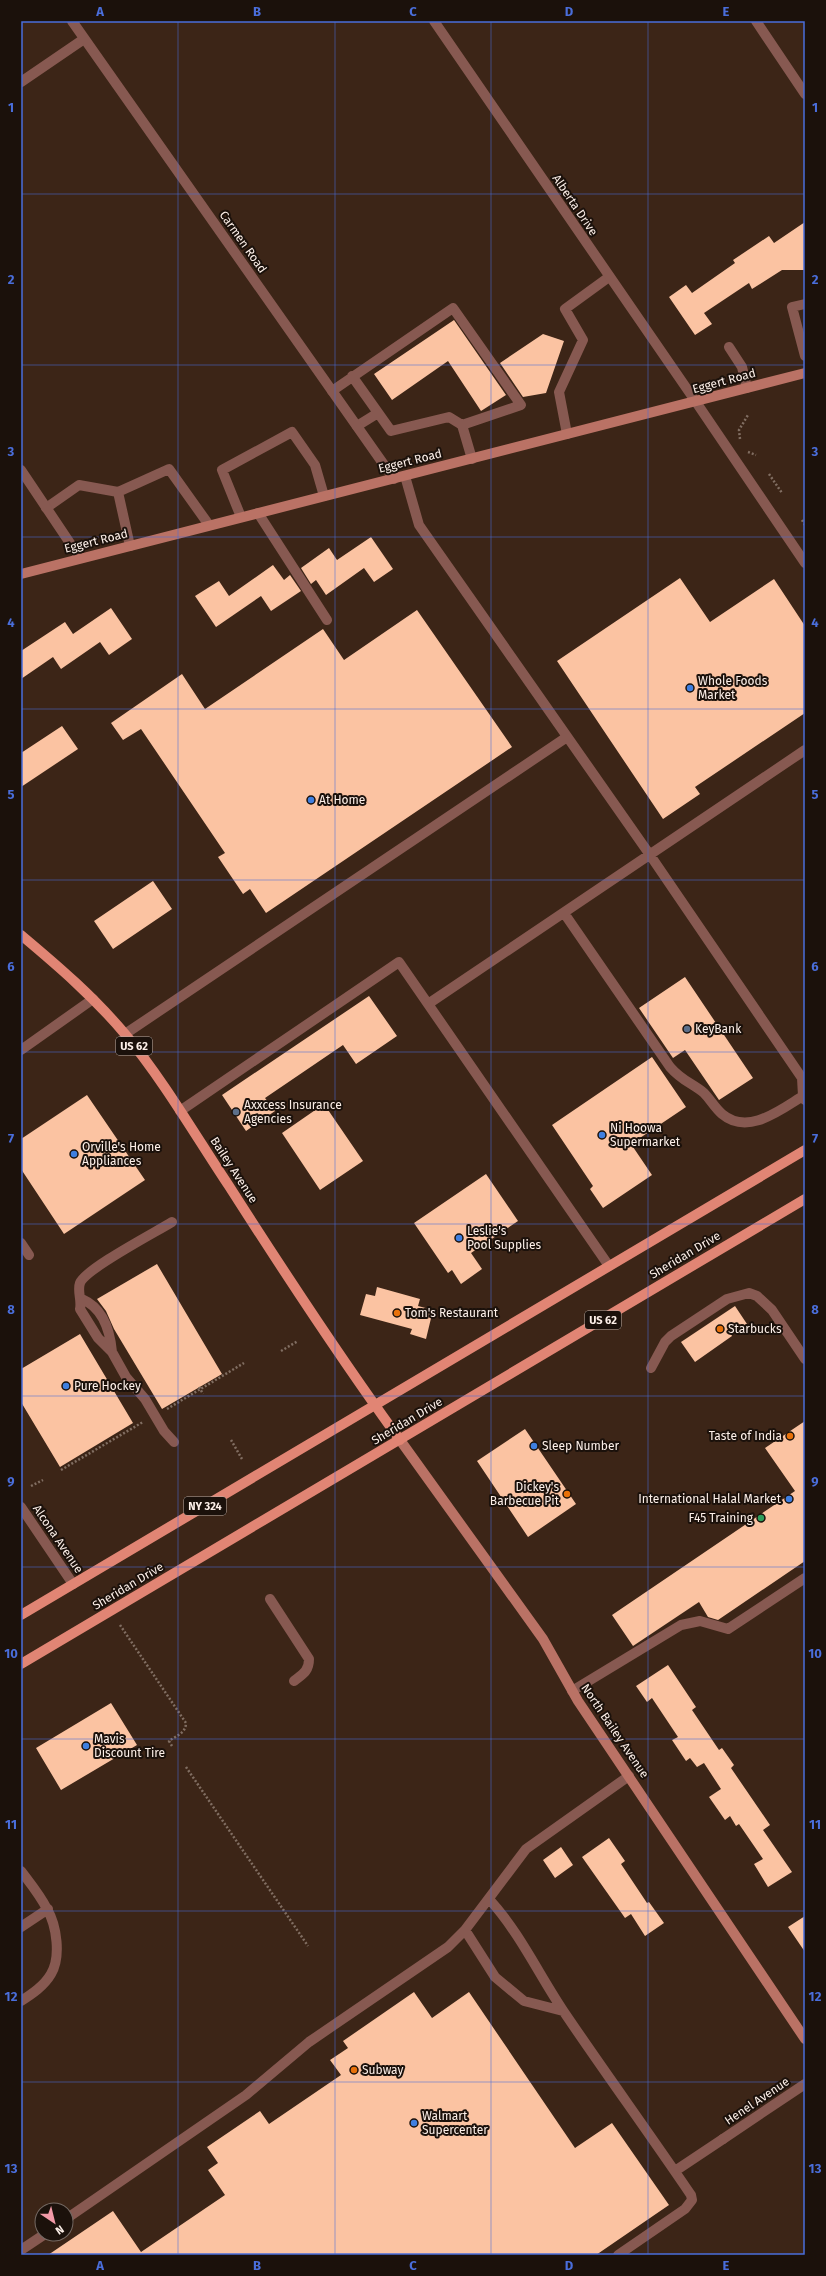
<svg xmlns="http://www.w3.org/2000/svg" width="826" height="2276" font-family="'Fira Sans',sans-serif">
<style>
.building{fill:#fbc3a2}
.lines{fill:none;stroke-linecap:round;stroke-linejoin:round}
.path{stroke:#816e62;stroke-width:2.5;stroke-dasharray:2 2;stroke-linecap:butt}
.lane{stroke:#875951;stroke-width:10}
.street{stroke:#875951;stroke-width:10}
.secondary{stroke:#ba7265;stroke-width:10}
.primary{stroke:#e18574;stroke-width:10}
.grid{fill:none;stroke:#4a6edb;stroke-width:1;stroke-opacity:0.55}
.shop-dot{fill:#3f7fe0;stroke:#1b110b;stroke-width:1.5}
.service-dot{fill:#5c6f8a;stroke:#1b110b;stroke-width:1.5}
.food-dot{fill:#e8710a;stroke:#1b110b;stroke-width:1.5}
.leisure-dot{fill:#2e9e5b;stroke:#1b110b;stroke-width:1.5}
.labels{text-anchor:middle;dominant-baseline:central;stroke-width:4;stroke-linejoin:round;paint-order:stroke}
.shield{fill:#1b110b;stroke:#b9ada6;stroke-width:1}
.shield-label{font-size:11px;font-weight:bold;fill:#fdf0e9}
.street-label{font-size:12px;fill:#fdf0e9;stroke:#1b110b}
.poi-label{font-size:12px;fill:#fdf0e9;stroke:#1b110b;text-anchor:start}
.neatline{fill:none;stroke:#4a6edb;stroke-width:1.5}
.grid-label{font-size:13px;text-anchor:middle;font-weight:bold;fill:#4a6edb}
</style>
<rect width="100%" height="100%" fill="#3c2517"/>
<path class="building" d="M 805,222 L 805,270 L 782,270 L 752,289 L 749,283 L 704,313 L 712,324 L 695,335 L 669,297 L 686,285 L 692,293 L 735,263 L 733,260 L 769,236 L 774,243 Z
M 454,320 L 506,395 L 481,411 L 448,361 L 392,400 L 374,374 Z
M 543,334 L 564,341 L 546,393 L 523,397 L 500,363 Z
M 371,537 L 393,569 L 374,582 L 364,568 L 326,595 L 316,580 L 311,584 L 301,568 L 329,548 L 337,560 Z
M 273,565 L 284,580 L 290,575 L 301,591 L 271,611 L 261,596 L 216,627 L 195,596 L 219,581 L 229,596 Z
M 680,578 L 710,622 L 774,579 L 805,626 L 805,713 L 695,787 L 700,794 L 663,819 L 557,661 Z
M 111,608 L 132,639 L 109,655 L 100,642 L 61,669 L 53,657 L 21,679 L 21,651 L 65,622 L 73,634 Z
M 417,610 L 512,747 L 266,913 L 250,889 L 243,894 L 218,857 L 225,853 L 141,729 L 123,740 L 111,723 L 182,674 L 205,709 L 323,629 L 344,660 Z
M 62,726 L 78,749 L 21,787 L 21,753 Z
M 153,881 L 172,909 L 113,949 L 94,921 Z
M 685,977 L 753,1078 L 719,1100 L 685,1050 L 673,1058 L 639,1008 Z
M 369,996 L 397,1036 L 356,1064 L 343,1045 L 265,1098 L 275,1111 L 246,1131 L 222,1095 Z
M 652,1057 L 686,1107 L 631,1144 L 652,1175 L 603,1208 L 590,1189 L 593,1186 L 552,1125 Z
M 87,1095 L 145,1180 L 64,1234 L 21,1169 L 21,1139 Z
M 324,1104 L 363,1161 L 320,1190 L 282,1133 Z
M 486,1174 L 518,1221 L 471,1253 L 482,1269 L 461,1284 L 452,1270 L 448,1273 L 414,1223 Z
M 157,1264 L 222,1374 L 162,1409 L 114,1329 L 106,1311 L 97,1299 Z
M 377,1287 L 420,1299 L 418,1306 L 433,1310 L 426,1339 L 410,1334 L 412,1329 L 360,1315 L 366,1294 L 375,1296 Z
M 735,1306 L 747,1324 L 731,1334 L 732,1336 L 695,1362 L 681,1342 Z
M 80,1334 L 133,1423 L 60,1467 L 21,1402 L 21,1369 Z
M 805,1421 L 805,1561 L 718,1620 L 708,1617 L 699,1602 L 633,1646 L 612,1615 L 795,1491 L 765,1448 Z
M 525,1429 L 576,1504 L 528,1537 L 477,1461 Z
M 668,1665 L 696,1707 L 692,1710 L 719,1750 L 722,1748 L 734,1765 L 731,1768 L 770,1825 L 763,1830 L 792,1872 L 768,1887 L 754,1864 L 763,1859 L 739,1824 L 736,1826 L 730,1816 L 725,1820 L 709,1797 L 721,1789 L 704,1763 L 697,1767 L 690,1758 L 686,1761 L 672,1740 L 678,1737 L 652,1698 L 647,1702 L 636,1686 Z
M 111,1703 L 137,1745 L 61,1790 L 36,1748 Z
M 609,1838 L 625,1861 L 621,1864 L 647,1903 L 649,1902 L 664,1923 L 645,1936 L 631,1914 L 625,1918 L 582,1857 Z
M 561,1847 L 573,1865 L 555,1878 L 543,1860 Z
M 805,1916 L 805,1952 L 788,1927 Z
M 414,1992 L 432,2018 L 469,1992 L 575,2148 L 612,2123 L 669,2205 L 596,2255 L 48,2255 L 113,2211 L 141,2252 L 225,2195 L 208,2170 L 218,2163 L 207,2147 L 260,2111 L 269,2124 L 341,2075 L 330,2060 L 348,2048 L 343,2041 Z"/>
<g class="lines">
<path class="path" d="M 740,439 L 739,430 L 748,415
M 748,452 L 756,455
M 769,474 L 782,493
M 802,520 L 805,525
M 281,1351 L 298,1341
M 199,1387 L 203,1394
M 167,1409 L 244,1363
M 231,1440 L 242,1459
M 61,1470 L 143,1422
M 31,1486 L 43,1480
M 120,1625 L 186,1723 C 186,1733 176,1736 169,1741 L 172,1746
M 186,1767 L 308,1946"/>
<path class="lane" d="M 805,304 L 792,307 L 805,356
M 729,347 L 742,367 L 747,388
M 352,376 L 391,431 L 449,417 L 462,425
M 332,391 L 453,308 L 521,405 L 462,425 L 472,459
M 696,402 L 805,563
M 357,426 L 378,413
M 567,434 L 559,392 L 583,340 L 565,309 L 609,277
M 405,476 L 419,525 L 650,855 L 802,1078 L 803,1096 L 805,1100
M 46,508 L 79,485 L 118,492
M 258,513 L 327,620
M 241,517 L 222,470 L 292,432 L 315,465 L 324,496
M 130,546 L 118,492 L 169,469 L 209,525
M 564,913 L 670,1067 C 682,1081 692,1083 704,1093 C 710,1099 715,1108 722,1114 C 748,1136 780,1110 803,1096
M 428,1004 L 805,750
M 125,1034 L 567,737
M 21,1050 L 93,999
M 180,1111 L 399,962 L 609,1266
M 172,1222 C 156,1232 85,1269 80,1283 C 77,1291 82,1300 80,1309 L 98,1338 L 112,1352 L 126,1377 L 145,1399 L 164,1431 L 174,1442
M 21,1243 L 29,1255
M 82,1299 C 103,1308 110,1330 112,1352
M 651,1368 L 665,1342 L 671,1336 L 727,1299 L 749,1293 L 757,1296 L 772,1310 L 805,1359
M 270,1599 L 309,1659 C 309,1671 303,1674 294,1681
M 572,1691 L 681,1625 L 700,1621 L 728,1629 L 805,1578
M 21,1871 C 30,1883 40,1895 47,1909 C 57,1926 61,1957 51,1974 C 44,1986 32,1994 21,2001
M 489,1899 C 520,1933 539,1975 564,2012 C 606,2074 649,2133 691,2195 L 692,2200 L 685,2209 L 618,2255
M 21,1927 L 48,1909
M 465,1930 L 495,1977 L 524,2001 L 563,2011
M 675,2171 L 723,2139
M 66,2219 L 246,2095 L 309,2042 L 448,1947 L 465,1930 L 526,1849 L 629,1776
M 21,2250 L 45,2234"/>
<path class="street" d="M 72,21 L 394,479
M 434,21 L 696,402
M 756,21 L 805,94
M 21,82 L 84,39
M 21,470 L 80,558
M 21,1507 L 73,1584
M 723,2139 L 805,2084"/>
<path class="secondary" d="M 21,574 L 805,373
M 400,1440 L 543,1639 L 578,1701 L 805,2039"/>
<path class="primary" d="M 21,935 C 58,966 94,997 125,1034 C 164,1081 195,1135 229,1186 C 284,1272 340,1358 400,1440
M 21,1615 L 805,1150
M 21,1664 L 805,1199"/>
</g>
<path class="grid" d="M 178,21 L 178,2255M 335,21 L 335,2255M 491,21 L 491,2255M 648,21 L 648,2255M 21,194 L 805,194M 21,365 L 805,365M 21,537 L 805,537M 21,709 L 805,709M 21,880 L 805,880M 21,1052 L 805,1052M 21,1224 L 805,1224M 21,1396 L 805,1396M 21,1567 L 805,1567M 21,1739 L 805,1739M 21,1911 L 805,1911M 21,2082 L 805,2082"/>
<g class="shop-dot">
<circle cx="690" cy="688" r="4"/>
<circle cx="311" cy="800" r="4"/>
<circle cx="602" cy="1135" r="4"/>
<circle cx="74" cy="1154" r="4"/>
<circle cx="459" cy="1238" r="4"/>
<circle cx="66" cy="1386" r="4"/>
<circle cx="534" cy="1446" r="4"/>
<circle cx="789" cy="1499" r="4"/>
<circle cx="86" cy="1746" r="4"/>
<circle cx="414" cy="2123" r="4"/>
</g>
<g class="service-dot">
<circle cx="687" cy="1029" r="4"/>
<circle cx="236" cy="1112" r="4"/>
</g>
<g class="food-dot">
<circle cx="397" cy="1313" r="4"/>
<circle cx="720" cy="1329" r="4"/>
<circle cx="790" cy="1436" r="4"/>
<circle cx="567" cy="1494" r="4"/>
<circle cx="354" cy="2070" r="4"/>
</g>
<circle class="leisure-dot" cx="761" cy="1518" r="4"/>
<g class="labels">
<g class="shield">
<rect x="116" y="1037" width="36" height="18" rx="3"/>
<rect x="585" y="1311" width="36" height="18" rx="3"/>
<rect x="184" y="1497" width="42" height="18" rx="3"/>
</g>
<g class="shield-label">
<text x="134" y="1046">US 62</text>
<text x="603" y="1320">US 62</text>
<text x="205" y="1506">NY 324</text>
</g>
<g class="street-label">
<text transform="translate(575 205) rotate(56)">Alberta Drive</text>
<text transform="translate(243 242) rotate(55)">Carmen Road</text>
<text transform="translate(724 381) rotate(-15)">Eggert Road</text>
<text transform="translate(410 461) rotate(-14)">Eggert Road</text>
<text transform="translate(96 541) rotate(-14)">Eggert Road</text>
<text transform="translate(234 1170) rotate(57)">Bailey Avenue</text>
<text transform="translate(685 1255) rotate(-31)">Sheridan Drive</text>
<text transform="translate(407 1421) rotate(-31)">Sheridan Drive</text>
<text transform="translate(58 1539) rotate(56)">Alcona Avenue</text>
<text transform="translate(128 1586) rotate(-31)">Sheridan Drive</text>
<text transform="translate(615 1731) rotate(56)">North Bailey Avenue</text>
<text transform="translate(757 2101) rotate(-34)">Henel Avenue</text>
</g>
<g class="poi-label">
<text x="698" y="681">Whole Foods<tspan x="698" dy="14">Market</tspan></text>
<text x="319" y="800">At Home</text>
<text x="695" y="1029">KeyBank</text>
<text x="244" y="1105">Axxcess Insurance<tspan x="244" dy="14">Agencies</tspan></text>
<text x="610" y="1128">Ni Hoowa<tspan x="610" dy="14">Supermarket</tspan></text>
<text x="82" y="1147">Orville's Home<tspan x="82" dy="14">Appliances</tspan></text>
<text x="467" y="1231">Leslie's<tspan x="467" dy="14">Pool Supplies</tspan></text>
<text x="405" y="1313">Tom's Restaurant</text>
<text x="728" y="1329">Starbucks</text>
<text x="74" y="1386">Pure Hockey</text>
<text x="782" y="1436" text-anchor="end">Taste of India</text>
<text x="542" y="1446">Sleep Number</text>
<text x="559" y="1487" text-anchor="end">Dickey's<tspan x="559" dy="14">Barbecue Pit</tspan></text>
<text x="781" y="1499" text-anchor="end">International Halal Market</text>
<text x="753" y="1518" text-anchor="end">F45 Training</text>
<text x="94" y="1739">Mavis<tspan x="94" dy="14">Discount Tire</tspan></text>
<text x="362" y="2070">Subway</text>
<text x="422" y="2116">Walmart<tspan x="422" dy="14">Supercenter</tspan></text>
</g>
</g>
<rect width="826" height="2276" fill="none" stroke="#1b110b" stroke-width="44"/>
<g transform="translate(54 2222) rotate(145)"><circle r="19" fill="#1b110b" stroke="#756a64"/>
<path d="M0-3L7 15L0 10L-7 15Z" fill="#f39aa8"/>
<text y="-6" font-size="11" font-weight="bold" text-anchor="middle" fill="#fdf0e9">N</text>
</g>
<rect x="22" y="22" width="782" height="2232" class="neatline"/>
<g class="grid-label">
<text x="100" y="16">A</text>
<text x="257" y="16">B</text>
<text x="413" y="16">C</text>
<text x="569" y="16">D</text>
<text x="726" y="16">E</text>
<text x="11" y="112">1</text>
<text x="815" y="112">1</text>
<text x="11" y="284">2</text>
<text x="815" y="284">2</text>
<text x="11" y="456">3</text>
<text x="815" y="456">3</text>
<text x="11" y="627">4</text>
<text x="815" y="627">4</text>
<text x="11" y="799">5</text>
<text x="815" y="799">5</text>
<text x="11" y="971">6</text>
<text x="815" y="971">6</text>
<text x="11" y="1143">7</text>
<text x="815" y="1143">7</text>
<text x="11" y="1314">8</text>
<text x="815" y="1314">8</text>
<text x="11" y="1486">9</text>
<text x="815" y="1486">9</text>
<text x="11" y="1658">10</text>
<text x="815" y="1658">10</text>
<text x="11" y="1829">11</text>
<text x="815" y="1829">11</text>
<text x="11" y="2001">12</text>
<text x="815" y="2001">12</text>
<text x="11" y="2173">13</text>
<text x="815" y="2173">13</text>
<text x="100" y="2270">A</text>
<text x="257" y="2270">B</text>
<text x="413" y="2270">C</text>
<text x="569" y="2270">D</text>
<text x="726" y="2270">E</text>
</g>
</svg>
